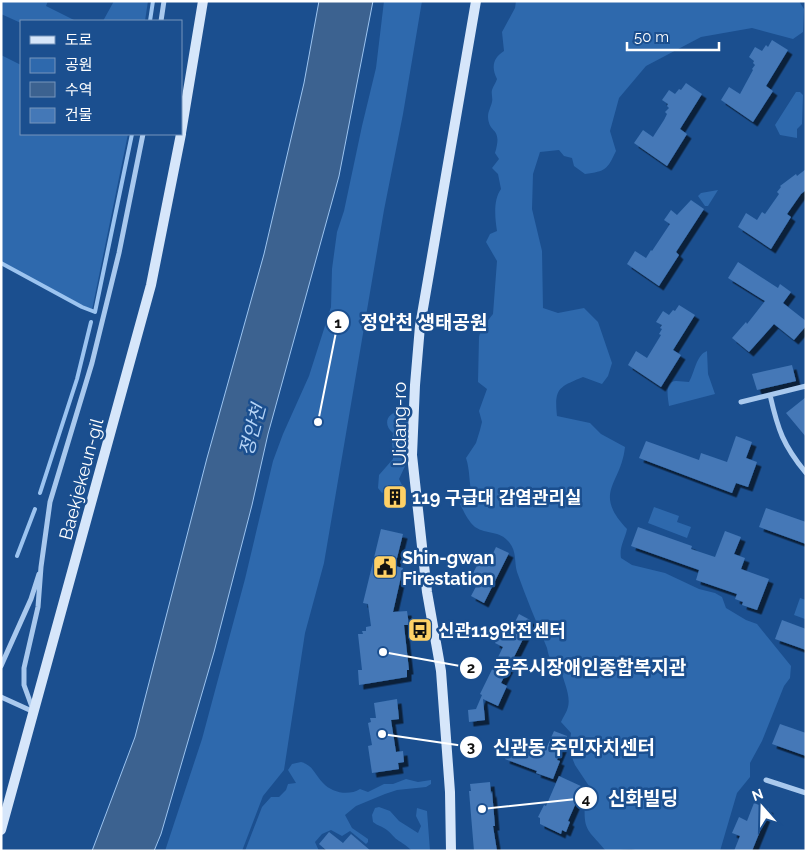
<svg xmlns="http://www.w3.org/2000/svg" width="807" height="852" font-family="Raleway,'Noto Sans KR',sans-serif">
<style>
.green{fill:#2e69ad}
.water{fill:#3c6290;stroke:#9cc4f0}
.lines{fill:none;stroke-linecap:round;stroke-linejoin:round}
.stream{stroke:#9cc4f0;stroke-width:4}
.building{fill:#4478b7;filter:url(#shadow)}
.street{stroke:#a9c9ee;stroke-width:5}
.secondary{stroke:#d6e6fa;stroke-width:10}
.labels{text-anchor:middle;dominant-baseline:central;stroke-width:5;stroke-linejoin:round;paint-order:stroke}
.street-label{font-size:18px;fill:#fff;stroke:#1b4f8f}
.poi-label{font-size:18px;font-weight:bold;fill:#fff;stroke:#1b4f8f;text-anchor:start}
.water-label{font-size:19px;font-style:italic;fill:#b5d3f5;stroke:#1b4f8f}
.leader{fill:none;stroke:#fff;stroke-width:2}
.callout-dot{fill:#fff;stroke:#1b4f8f;stroke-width:2}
.mark-label{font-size:15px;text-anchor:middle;font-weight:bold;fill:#111}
.callout-label{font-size:19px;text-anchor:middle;font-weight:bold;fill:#fff;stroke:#1b4f8f;stroke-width:5;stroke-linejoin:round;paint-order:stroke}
</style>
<defs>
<filter id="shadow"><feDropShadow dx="4.5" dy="4.5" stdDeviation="0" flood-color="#0009"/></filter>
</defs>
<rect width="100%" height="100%" fill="#1b4f8f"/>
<path class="green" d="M 1,1 L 48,1 L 46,6 L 76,21 L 21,21 L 21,23 L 1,14 Z
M 114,1 L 148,1 L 145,21 L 103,21 Z
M 384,1 L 422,1 L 403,114 L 384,210 L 324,563 L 305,633 L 284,770 L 263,796 L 242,851 L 165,851 L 202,739 L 245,579 L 273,461 L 283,434 L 309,376 L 331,307 L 332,269 L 337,232 L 344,211 L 362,126 L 376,68 Z
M 516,1 L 799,1 L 804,9 L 803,32 L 793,39 L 752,28 L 701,37 L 646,66 L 619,98 L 610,131 L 616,151 C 607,170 606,171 585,174 L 574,166 L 572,158 L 564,156 L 559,150 L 540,152 L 533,174 L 532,209 L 542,251 L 543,308 L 558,313 L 584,308 L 598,322 L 612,363 L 608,376 L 602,384 L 583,377 C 559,387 554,388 557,416 L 590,423 L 601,434 L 625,447 C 621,485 592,492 627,529 C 625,539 619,547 621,558 L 632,565 L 665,573 L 699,589 L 715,593 L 722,597 L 726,608 L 746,620 L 757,624 L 791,666 L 790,678 L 784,686 L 762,741 L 750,763 L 750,777 L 737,793 L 720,851 L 639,851 C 630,847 617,851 606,851 C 588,829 583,832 585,802 L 589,800 L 591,789 L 575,765 L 569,750 L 571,733 L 561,722 C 563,717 567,712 568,707 C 571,695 563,681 561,669 C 552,664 549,659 547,648 C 537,623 526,598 517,572 C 514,561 517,552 509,542 C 499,530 487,535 475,527 C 468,521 464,512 460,504 L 472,496 C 469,483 470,470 466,458 L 476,443 L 480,430 L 482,422 L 479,411 L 487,389 L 478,382 L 479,337 L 481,329 L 493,314 L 497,261 L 486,242 L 490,234 L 497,231 C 495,218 493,200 501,189 L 498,174 L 492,168 L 499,159 L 495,153 C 503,126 489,135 488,117 C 488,111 491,107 492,102 C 493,98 491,94 492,90 C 493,86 496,83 497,79 C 491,67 493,58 504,51 L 502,32 L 515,8 Z
M 1,55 L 21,65 L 21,134 L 128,134 L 92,310 L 53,291 L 1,261 Z
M 796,92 L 800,92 L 803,95 L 802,124 L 797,129 L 797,138 L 780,135 L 775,125 Z
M 718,190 L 708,206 L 705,206 L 698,196 L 701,193 Z
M 707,351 L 708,374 L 715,394 L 669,406 C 668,398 664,381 676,381 C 681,381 685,382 689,382 C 695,372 696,355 707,351 Z
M 400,411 L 407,418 L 409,422 L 403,433 L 402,442 L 405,445 L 404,456 L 406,459 L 406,464 L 399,479 L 404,489 L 399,491 L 388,489 L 382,493 L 378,488 L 379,475 L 393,459 L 392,442 L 393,433 C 383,425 386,413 400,411 Z
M 654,507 L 679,516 L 677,522 L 691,527 L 687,538 L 648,523 Z
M 800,598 L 806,600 L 805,619 L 794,615 Z
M 301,762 C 313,765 315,775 323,783 C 332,793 349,796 360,789 L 368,792 L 384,784 L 393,784 L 406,779 L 418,782 L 431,780 L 431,784 L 426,787 L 397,790 L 385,794 L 356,806 L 345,815 L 352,828 L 368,839 L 368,842 L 366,844 L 350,831 L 342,836 L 331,830 L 322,834 L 315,842 L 319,851 L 245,851 L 262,807 L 271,797 L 279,797 L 286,790 L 288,784 L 296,783 L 288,770 L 292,764 Z
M 379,807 L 390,811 L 399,821 L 418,833 L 421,826 L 416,816 L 417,808 L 427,811 L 430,851 L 412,851 C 407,846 404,844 399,841 C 394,838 391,833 387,830 C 382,826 378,826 373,822 L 372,815 L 375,808 Z"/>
<path class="water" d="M 319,1 L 373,1 L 339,176 L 268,434 L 252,505 L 214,652 L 161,834 L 154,851 L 92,851 L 135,737 L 207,458 L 264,254 L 304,83 Z"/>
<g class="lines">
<path class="stream" d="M 150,21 L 153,1
M 1,263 L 82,307 L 95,312 L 132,134
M 40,493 L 77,379 L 91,322
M 17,556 L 35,509"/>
</g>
<path class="building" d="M 772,40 L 788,50 L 766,86 L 773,91 L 753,122 L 721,100 L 729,87 L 740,94 L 753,70 L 752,69 L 755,65 L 753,63 L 754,61 L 749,57 L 755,47 L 762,51 L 766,45 L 768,47 Z
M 686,83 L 702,94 L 680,129 L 687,134 L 667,166 L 634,143 L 643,130 L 653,137 L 664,120 L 667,114 L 665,112 L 669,108 L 667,106 L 668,104 L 662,100 L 669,90 L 675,94 L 679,89 L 681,90 Z
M 806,169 L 806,190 L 801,194 L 787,214 L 791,217 L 771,249 L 738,227 L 746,213 L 757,220 L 762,212 L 765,214 L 779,194 L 777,192 L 781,187 L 780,186 L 796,174 L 797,176 Z
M 691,200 L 704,209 L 676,252 L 679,255 L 659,286 L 627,264 L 635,251 L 646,258 L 651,250 L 652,251 L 670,224 L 664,220 L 671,210 L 677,215 Z
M 738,262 L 778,288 L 780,284 L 791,292 L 783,303 L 806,321 L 806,326 L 794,340 L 774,324 L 749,352 L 732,338 L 746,322 L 747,324 L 765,301 L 728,278 Z
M 679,305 L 695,315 L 673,350 L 681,355 L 661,387 L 628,365 L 636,351 L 647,358 L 661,335 L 659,334 L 662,329 L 660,328 L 662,325 L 656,322 L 663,311 L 669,315 L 673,310 L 675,311 Z
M 792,365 L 796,381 L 757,390 L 752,374 Z
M 806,397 L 806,437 L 786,413 Z
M 736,436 L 752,442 L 746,458 L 757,462 L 748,487 L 736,483 L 732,493 L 639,458 L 646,441 L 699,460 L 701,453 L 727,462 Z
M 766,508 L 806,522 L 806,544 L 759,527 Z
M 638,527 L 692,546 L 691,549 L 715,557 L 725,531 L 741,537 L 734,554 L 745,558 L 741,569 L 769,579 L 757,610 L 742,605 L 743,602 L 735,599 L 737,594 L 696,580 L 699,570 L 631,546 Z
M 381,529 L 403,534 L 395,566 L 403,568 L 393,612 L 407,611 L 409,625 L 404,625 L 409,670 L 407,670 L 407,677 L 359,685 L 358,670 L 362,670 L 358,634 L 363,634 L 362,631 L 366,631 L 366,627 L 371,626 L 368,604 L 363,603 Z
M 496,547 L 509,553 L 484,603 L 471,596 L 480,579 L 472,575 L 480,560 L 488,564 Z
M 519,614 L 532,621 L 501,683 L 507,686 L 498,706 L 483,699 L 485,720 L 469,722 L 468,710 L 476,709 L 482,695 L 480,694 L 503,647 L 495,643 L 502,628 L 510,632 Z
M 782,620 L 806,629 L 806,650 L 775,639 Z
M 397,699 L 399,719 L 391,720 L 396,752 L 403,751 L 404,762 L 398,763 L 399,769 L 372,773 L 368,746 L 372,745 L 368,723 L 371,722 L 370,718 L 376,718 L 374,703 Z
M 780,724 L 806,733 L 806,756 L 772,744 Z
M 554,731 L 567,736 L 557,760 L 560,761 L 553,779 L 536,773 L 537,771 L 505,759 L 511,743 L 534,752 L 537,745 L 546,749 Z
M 559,776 L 583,787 L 568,821 L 570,822 L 566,832 L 562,830 L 561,834 L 540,824 L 540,818 L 538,817 L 544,805 L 546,806 Z
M 490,782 L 491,794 L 492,791 L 495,826 L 493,826 L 497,851 L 474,851 L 469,791 L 471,791 L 470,784 Z
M 754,803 L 769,809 L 752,851 L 734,851 L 740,836 L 732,833 L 739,817 L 747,821 Z
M 329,832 L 343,843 L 351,834 L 371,851 L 327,851 L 319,844 Z"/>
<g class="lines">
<path class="street" d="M 161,21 L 164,1
M 770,395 C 778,430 783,445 806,473
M 741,402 L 806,386
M 1,666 L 31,599 L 39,574
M 1,697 L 34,712
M 32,707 L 24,685 L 24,668 L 38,607 L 41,567 L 50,502 L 92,363 L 119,253 L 143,134
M 766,780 L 806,793"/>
<path class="secondary" d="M 181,133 L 203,1
M 1,830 L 151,285 L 181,134
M 451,851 L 450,792 L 441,671 L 427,592 L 412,455 L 415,385 L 420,326 L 476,1"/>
</g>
<defs>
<symbol id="building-square" viewBox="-11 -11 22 22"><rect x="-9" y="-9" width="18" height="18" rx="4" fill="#ffd166" stroke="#1b4f8f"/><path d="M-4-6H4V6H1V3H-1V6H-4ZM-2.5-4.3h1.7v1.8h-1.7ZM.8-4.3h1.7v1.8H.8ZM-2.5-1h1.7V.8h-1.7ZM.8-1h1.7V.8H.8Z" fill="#111"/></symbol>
<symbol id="civic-square" viewBox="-11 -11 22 22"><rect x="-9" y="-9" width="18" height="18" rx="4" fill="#ffd166" stroke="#1b4f8f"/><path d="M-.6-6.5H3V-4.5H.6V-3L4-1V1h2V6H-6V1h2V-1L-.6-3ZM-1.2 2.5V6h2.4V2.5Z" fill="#111"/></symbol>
<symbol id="bus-square" viewBox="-11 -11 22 22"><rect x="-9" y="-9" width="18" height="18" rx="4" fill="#ffd166" stroke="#1b4f8f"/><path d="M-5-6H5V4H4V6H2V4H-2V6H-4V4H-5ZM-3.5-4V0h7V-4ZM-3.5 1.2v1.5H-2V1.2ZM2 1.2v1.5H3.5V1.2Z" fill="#111"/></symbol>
</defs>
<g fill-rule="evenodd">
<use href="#building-square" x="381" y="483" width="28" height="28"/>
<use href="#civic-square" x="371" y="553" width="28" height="28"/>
<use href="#bus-square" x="406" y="616" width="28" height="28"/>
</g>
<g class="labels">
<g class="street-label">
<text transform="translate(399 424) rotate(-90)">Uidang-ro</text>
<text transform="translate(81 479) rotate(-75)">Baekjekeun-gil</text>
</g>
<g class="poi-label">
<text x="412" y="497">119 구급대 감염관리실</text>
<text x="402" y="557">Shin-gwan<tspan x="402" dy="21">Firestation</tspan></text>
<text x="438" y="630">신관119안전센터</text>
</g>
<g class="water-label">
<text transform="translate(252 430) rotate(-75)">정안천</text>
</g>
</g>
<path class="leader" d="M318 422L338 322M383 652L471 668M382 734L471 747M482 809L586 798"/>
<g class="callout-dot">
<circle cx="318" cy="422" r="5"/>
<circle cx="383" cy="652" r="5"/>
<circle cx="382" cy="734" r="5"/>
<circle cx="482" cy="809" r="5"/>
<circle cx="338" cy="322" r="12"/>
<circle cx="471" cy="668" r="12"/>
<circle cx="471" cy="747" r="12"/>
<circle cx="586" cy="798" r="12"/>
</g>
<g class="mark-label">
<text x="338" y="328">1</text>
<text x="471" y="673">2</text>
<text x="471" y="752">3</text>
<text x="586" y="804">4</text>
</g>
<g class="callout-label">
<text x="424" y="329">정안천 생태공원</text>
<text x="590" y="674">공주시장애인종합복지관</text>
<text x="574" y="754">신관동 주민자치센터</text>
<text x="643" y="805">신화빌딩</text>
</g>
<rect width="807" height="852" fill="none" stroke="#ffffff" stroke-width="5"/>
<rect x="20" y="20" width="162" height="115" fill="#1b4f8f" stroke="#7695bc"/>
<rect x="30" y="36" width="25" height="8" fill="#d6e6fa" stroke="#7695bc"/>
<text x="65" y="45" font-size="15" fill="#ffffff">도로</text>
<rect x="30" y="58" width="25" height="15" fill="#2e69ad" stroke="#7695bc"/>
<text x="65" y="70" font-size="15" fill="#ffffff">공원</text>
<rect x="30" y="82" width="25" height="15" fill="#3c6290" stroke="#7695bc"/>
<text x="65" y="95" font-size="15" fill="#ffffff">수역</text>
<rect x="30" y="108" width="25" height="15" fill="#4478b7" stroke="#7695bc"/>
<text x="65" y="120" font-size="15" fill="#ffffff">건물</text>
<g transform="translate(762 807) rotate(340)" stroke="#1b4f8f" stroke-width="4" paint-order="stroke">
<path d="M0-4L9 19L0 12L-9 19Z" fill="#ffffff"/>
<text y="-8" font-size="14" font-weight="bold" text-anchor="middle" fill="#ffffff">N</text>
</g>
<path d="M627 42v8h92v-8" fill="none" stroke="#ffffff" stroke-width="2.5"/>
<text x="634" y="42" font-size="15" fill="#ffffff" stroke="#1b4f8f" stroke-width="4" paint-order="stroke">50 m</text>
</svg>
